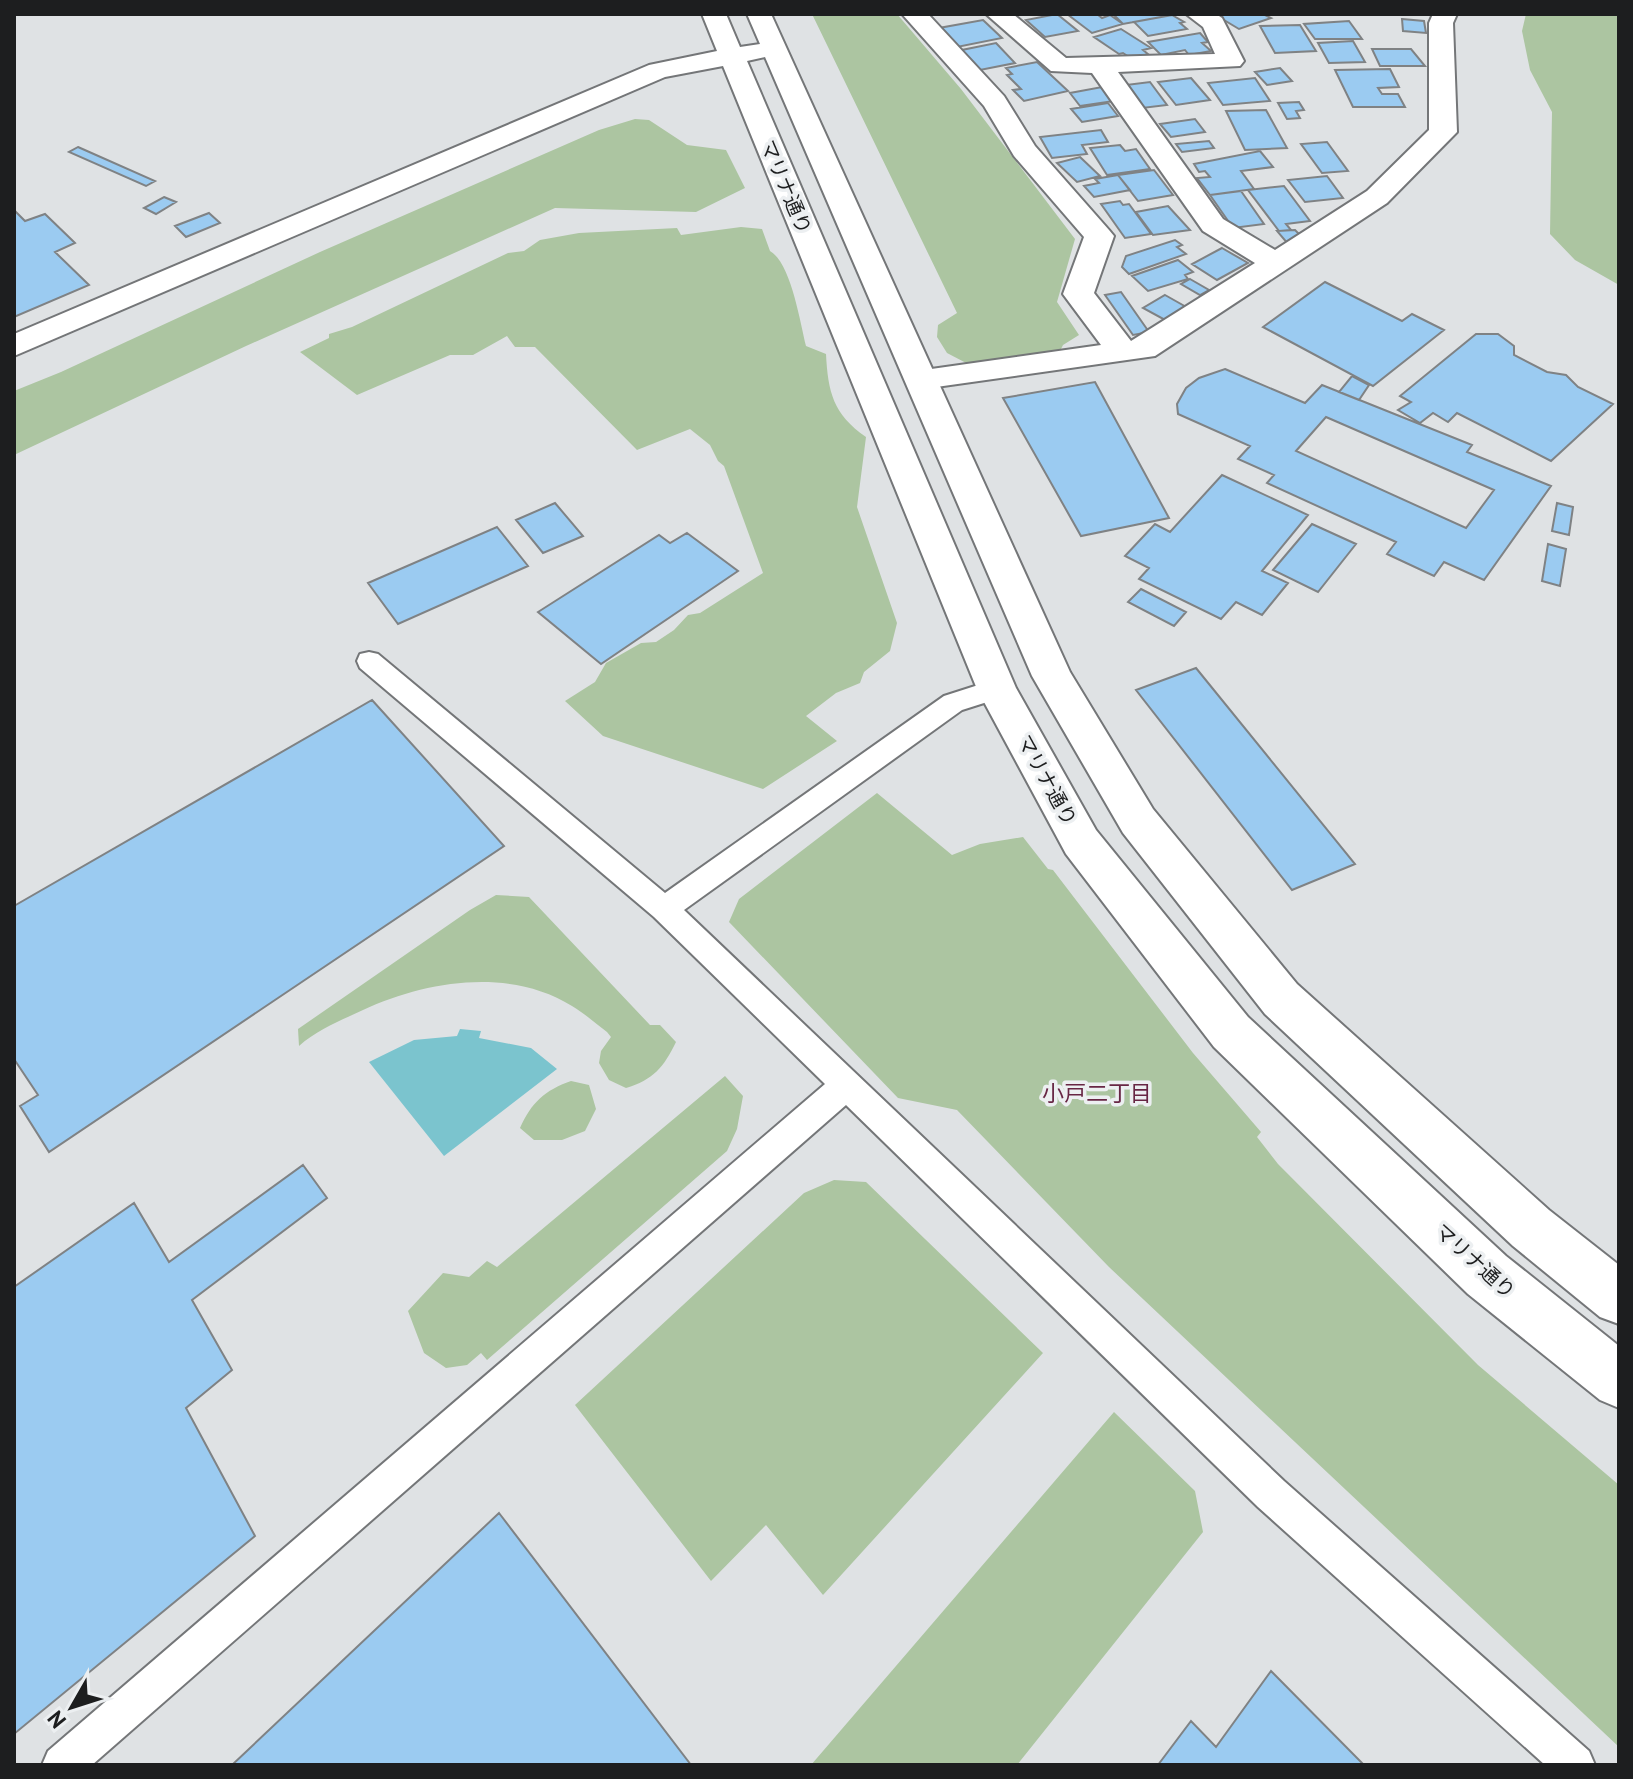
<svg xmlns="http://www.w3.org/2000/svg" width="1633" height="1779" font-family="'PT Sans','Noto Sans JP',sans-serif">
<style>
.green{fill:#acc5a1}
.water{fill:#7bc4ce}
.building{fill:#9bcbf1;stroke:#7f8284;stroke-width:2;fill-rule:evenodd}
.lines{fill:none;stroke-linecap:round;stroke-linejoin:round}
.service-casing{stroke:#747678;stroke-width:4}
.minor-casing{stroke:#747678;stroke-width:4}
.tertiary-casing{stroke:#747678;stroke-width:4}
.service{fill:#fff;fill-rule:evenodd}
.minor{fill:#fff;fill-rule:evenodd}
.tertiary{fill:#fff;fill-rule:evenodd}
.labels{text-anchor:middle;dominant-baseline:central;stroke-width:7;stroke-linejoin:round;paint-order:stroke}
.street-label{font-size:20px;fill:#1d1e1f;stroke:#eceff1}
.neighbourhood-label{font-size:22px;fill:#672644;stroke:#eceff1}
</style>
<rect width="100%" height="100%" fill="#dfe2e4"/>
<path class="green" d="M 812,14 L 897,14 L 961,89 L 1075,239 L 1057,302 L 1079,335 L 1063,345 L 1059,353 L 970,365 L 947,353 L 937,337 L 938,325 L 957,313 Z
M 1526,14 L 1619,14 L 1619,285 L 1575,260 L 1550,234 L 1552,112 L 1530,70 L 1522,31 Z
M 635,119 L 649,120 L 687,145 L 726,150 L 745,188 L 696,212 L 555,208 L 246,346 L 14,455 L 14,391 L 61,372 L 320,252 L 599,130 Z
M 741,227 L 762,229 L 770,251 C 791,263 800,322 806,346 L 826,354 C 828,392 833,414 866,437 L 857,507 L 897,623 L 890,651 L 864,672 L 860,683 L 836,693 L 806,716 L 837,741 L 763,789 L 603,736 L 565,701 L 595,682 L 606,663 L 641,643 L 656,642 L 674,630 L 688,615 L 700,613 L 763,573 L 724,466 L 718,461 L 710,445 L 690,429 L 637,450 L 535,347 L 515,347 L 507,336 L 473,355 L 450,355 L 357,395 L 300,352 L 329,338 L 329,334 L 352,327 L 508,253 L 524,251 L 540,240 L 579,233 L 677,228 L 681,235 Z
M 877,793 L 952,855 L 980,844 L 1023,837 L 1048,869 L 1053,870 L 1193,1053 L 1261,1132 L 1257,1137 L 1278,1164 L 1478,1365 L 1619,1485 L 1619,1747 L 1109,1267 L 957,1110 L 898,1098 L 729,922 L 739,899 Z
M 496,895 L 529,897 L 650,1025 L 660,1025 L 676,1042 C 664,1067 653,1080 626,1088 L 609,1080 L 599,1063 L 601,1051 L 611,1037 L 607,1032 C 595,1023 584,1013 572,1006 C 509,967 426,981 363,1010 C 340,1021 318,1029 299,1046 L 298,1029 L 470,910 Z
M 725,1076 L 743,1096 L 737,1129 L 727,1151 L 487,1360 L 481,1353 L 467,1365 L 446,1368 L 424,1353 L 408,1311 L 443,1273 L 469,1277 L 487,1261 L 497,1267 Z
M 571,1081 L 589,1085 L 596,1109 L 585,1131 L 562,1140 L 534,1140 L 520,1128 C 531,1103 545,1090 571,1081 Z
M 834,1180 L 866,1182 L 1043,1353 L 823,1595 L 766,1525 L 711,1581 L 575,1405 L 804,1193 Z
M 1114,1412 L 1195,1491 L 1203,1532 L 1017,1765 L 811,1765 Z"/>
<path class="water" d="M 460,1029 L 481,1031 L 479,1038 L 531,1048 L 557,1069 L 444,1156 L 369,1062 L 414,1040 L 457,1036 Z"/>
<path class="building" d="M 1057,14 L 1078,31 L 1045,37 L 1026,20 Z
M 1067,14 L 1097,14 L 1102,18 L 1110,15 L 1123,24 L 1092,33 Z
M 1113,14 L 1171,14 L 1172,15 L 1123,24 Z
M 1214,14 L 1263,14 L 1271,18 L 1239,29 Z
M 1172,15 L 1184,22 L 1180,23 L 1187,29 L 1148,36 L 1134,22 Z
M 1402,19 L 1424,21 L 1426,33 L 1403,31 Z
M 983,20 L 1002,38 L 957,47 L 939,28 Z
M 1349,21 L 1362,39 L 1315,39 L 1304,24 Z
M 1300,25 L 1316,51 L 1275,53 L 1260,26 Z
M 1121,29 L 1151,48 L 1143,50 L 1148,54 L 1132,59 L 1123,53 L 1119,54 L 1094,37 Z
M 1200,33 L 1208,42 L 1202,43 L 1211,51 L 1189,55 L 1185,50 L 1161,55 L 1148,42 Z
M 1353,41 L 1365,62 L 1329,63 L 1318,43 Z
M 996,43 L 1015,63 L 975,71 L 957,51 Z
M 1372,49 L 1411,49 L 1425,66 L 1380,66 Z
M 1037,62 L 1068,91 L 1024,101 L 1013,90 L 1021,89 L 1007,75 L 1012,74 L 1006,68 Z
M 1280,68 L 1292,81 L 1267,85 L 1255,72 Z
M 1390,69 L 1399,87 L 1378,88 L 1382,94 L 1398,94 L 1405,107 L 1353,107 L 1335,70 Z
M 1191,78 L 1210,100 L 1176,105 L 1158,82 Z
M 1255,78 L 1270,101 L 1223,105 L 1208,83 Z
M 1150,82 L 1167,105 L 1142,108 L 1126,85 Z
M 1102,87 L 1114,101 L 1080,106 L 1070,93 Z
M 1299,102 L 1304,110 L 1296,111 L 1300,118 L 1287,119 L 1278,103 Z
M 1108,103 L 1118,116 L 1082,122 L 1071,109 Z
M 1266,110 L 1287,148 L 1245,150 L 1226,111 Z
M 1195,119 L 1205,132 L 1171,137 L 1160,124 Z
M 1101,130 L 1108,142 L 1082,145 L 1087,154 L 1052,158 L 1040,137 Z
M 1209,141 L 1214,148 L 1182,152 L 1176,144 Z
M 1327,142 L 1348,171 L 1322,173 L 1301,144 Z
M 1120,145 L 1125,151 L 1136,149 L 1150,169 L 1107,175 L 1090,148 Z
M 78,147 L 155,181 L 146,186 L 69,152 Z
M 1260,151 L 1273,167 L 1241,171 L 1254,189 L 1210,195 L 1197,178 L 1210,177 L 1205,171 L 1199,172 L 1194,164 Z
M 1080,157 L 1100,176 L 1077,182 L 1057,163 Z
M 1154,170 L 1173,195 L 1138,201 L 1118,175 Z
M 1118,175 L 1130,190 L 1094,197 L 1084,186 L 1099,183 L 1095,179 Z
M 1327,176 L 1343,198 L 1305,202 L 1288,180 Z
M 1284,186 L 1310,221 L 1286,224 L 1291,230 L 1279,231 L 1248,190 Z
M 1241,191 L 1264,224 L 1233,228 L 1210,195 Z
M 164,197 L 176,202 L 156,214 L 144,208 Z
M 1120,201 L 1123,205 L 1129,204 L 1151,234 L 1125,238 L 1101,204 Z
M 1168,206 L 1190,230 L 1153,235 L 1136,212 Z
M 14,210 L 25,221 L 45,214 L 75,243 L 55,252 L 89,285 L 14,317 Z
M 209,213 L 220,223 L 186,237 L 175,226 Z
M 1295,230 L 1301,236 L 1288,244 L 1277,231 Z
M 1175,240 L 1182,245 L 1177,247 L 1186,254 L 1129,274 L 1122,267 L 1126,256 Z
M 1222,248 L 1248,263 L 1217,280 L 1192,264 Z
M 1178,260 L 1193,272 L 1185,275 L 1188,279 L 1148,291 L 1132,276 Z
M 1190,279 L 1209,290 L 1200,295 L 1181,284 Z
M 1325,282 L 1402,321 L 1412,314 L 1444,330 L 1373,386 L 1263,327 Z
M 1121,292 L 1149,332 L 1133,335 L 1105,295 Z
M 1165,295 L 1188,308 L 1167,321 L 1143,308 Z
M 1476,334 L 1498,334 L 1514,346 L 1514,355 L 1547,372 L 1566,375 L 1578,387 L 1613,404 L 1551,461 L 1457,413 L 1448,422 L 1433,413 L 1420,423 L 1398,410 L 1411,402 L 1400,396 Z
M 1225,369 L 1305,403 L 1322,385 L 1472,445 L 1467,452 L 1551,486 L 1484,580 L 1444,562 L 1434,576 L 1387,554 L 1396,542 L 1267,483 L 1274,475 L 1238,459 L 1250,446 L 1178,414 L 1177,404 L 1186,388 L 1199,378 ZM 1326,417 L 1494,490 L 1466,528 L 1296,451 Z
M 1352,376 L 1369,385 L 1359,400 L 1339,392 Z
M 1095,382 L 1169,518 L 1081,536 L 1003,398 Z
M 1222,475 L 1308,515 L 1262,571 L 1288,583 L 1262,615 L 1236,602 L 1221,619 L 1139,579 L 1149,568 L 1125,556 L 1155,524 L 1170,532 Z
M 555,503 L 583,536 L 543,553 L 516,520 Z
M 1557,503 L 1573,507 L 1569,535 L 1552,531 Z
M 1312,524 L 1356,544 L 1318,592 L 1273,570 Z
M 497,527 L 528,566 L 398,624 L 368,583 Z
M 687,533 L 738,571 L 601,664 L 538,612 L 659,535 L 670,543 Z
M 1548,544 L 1566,549 L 1560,586 L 1542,581 Z
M 1141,589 L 1186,612 L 1174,626 L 1128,602 Z
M 1196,668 L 1355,864 L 1292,890 L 1136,690 Z
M 372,700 L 504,846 L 49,1152 L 20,1106 L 38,1095 L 14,1059 L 14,906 Z
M 303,1165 L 327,1198 L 192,1300 L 232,1370 L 186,1408 L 255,1536 L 14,1734 L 14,1287 L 134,1203 L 169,1262 Z
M 499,1513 L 691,1765 L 232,1765 Z
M 1271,1671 L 1364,1765 L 1158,1765 L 1191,1721 L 1216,1747 Z"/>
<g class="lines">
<defs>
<path id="service" d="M 369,652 L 378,654 L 665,893 L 944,696 L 997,679 L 1006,682 L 1010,689 L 1006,696 L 962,710 L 684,910 L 1284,1481 L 1589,1751 L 1595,1765 L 1545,1765 L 1258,1507 L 846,1105 L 92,1765 L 42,1765 L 48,1751 L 825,1084 L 654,917 L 360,668 L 357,661 L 360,654 Z"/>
<path id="minor" d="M 902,14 L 928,14 L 1004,96 L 1035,146 L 1109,230 L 1114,236 L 1094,293 L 1131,341 L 1255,263 L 1203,231 L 1092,73 L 1051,71 L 986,14 L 1013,14 L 1066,58 L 1215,54 L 1203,27 L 1186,14 L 1216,14 L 1222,18 L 1244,61 L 1240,66 L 1118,72 L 1223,219 L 1275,250 L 1367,191 L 1429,130 L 1429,23 L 1433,14 L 1457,14 L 1453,23 L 1457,132 L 1387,203 L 1155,356 L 922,389 L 910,386 L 906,379 L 910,372 L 1101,345 L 1063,294 L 1084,237 L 1014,156 L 984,106 Z"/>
<path id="tertiary" d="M 702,14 L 726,14 L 740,47 L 760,44 L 747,14 L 771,14 L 1070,672 L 1153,809 L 1297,984 L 1549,1210 L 1619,1265 L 1619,1324 L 1600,1317 L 1513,1246 L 1265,1014 L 1123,833 L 1032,676 L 765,57 L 747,61 L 1016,688 L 1096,830 L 1248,1017 L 1506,1256 L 1619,1346 L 1619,1408 L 1600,1400 L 1468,1294 L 1214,1047 L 1066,854 L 977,689 L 723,66 L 665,77 L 14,356 L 14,334 L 649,65 L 717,51 Z"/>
</defs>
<use href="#service" class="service-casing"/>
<use href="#minor" class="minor-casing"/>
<use href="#tertiary" class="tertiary-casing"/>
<use href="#service" class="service"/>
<use href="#minor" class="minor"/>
<use href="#tertiary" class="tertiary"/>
</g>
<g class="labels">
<g class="street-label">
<text transform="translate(786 187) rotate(67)">マリナ通り</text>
<text transform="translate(1047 780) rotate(61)">マリナ通り</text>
<text transform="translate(1475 1261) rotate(42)">マリナ通り</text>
</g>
<g class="neighbourhood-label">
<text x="1097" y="1093">小戸二丁目</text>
</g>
</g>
<rect width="1633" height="1779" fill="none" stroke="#1d1e1f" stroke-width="32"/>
<g transform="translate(72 1707) rotate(231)" stroke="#eceff1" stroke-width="6" paint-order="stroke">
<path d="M0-6L14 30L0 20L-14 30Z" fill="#1d1e1f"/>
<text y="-12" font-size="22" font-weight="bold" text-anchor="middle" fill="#1d1e1f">N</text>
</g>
</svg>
